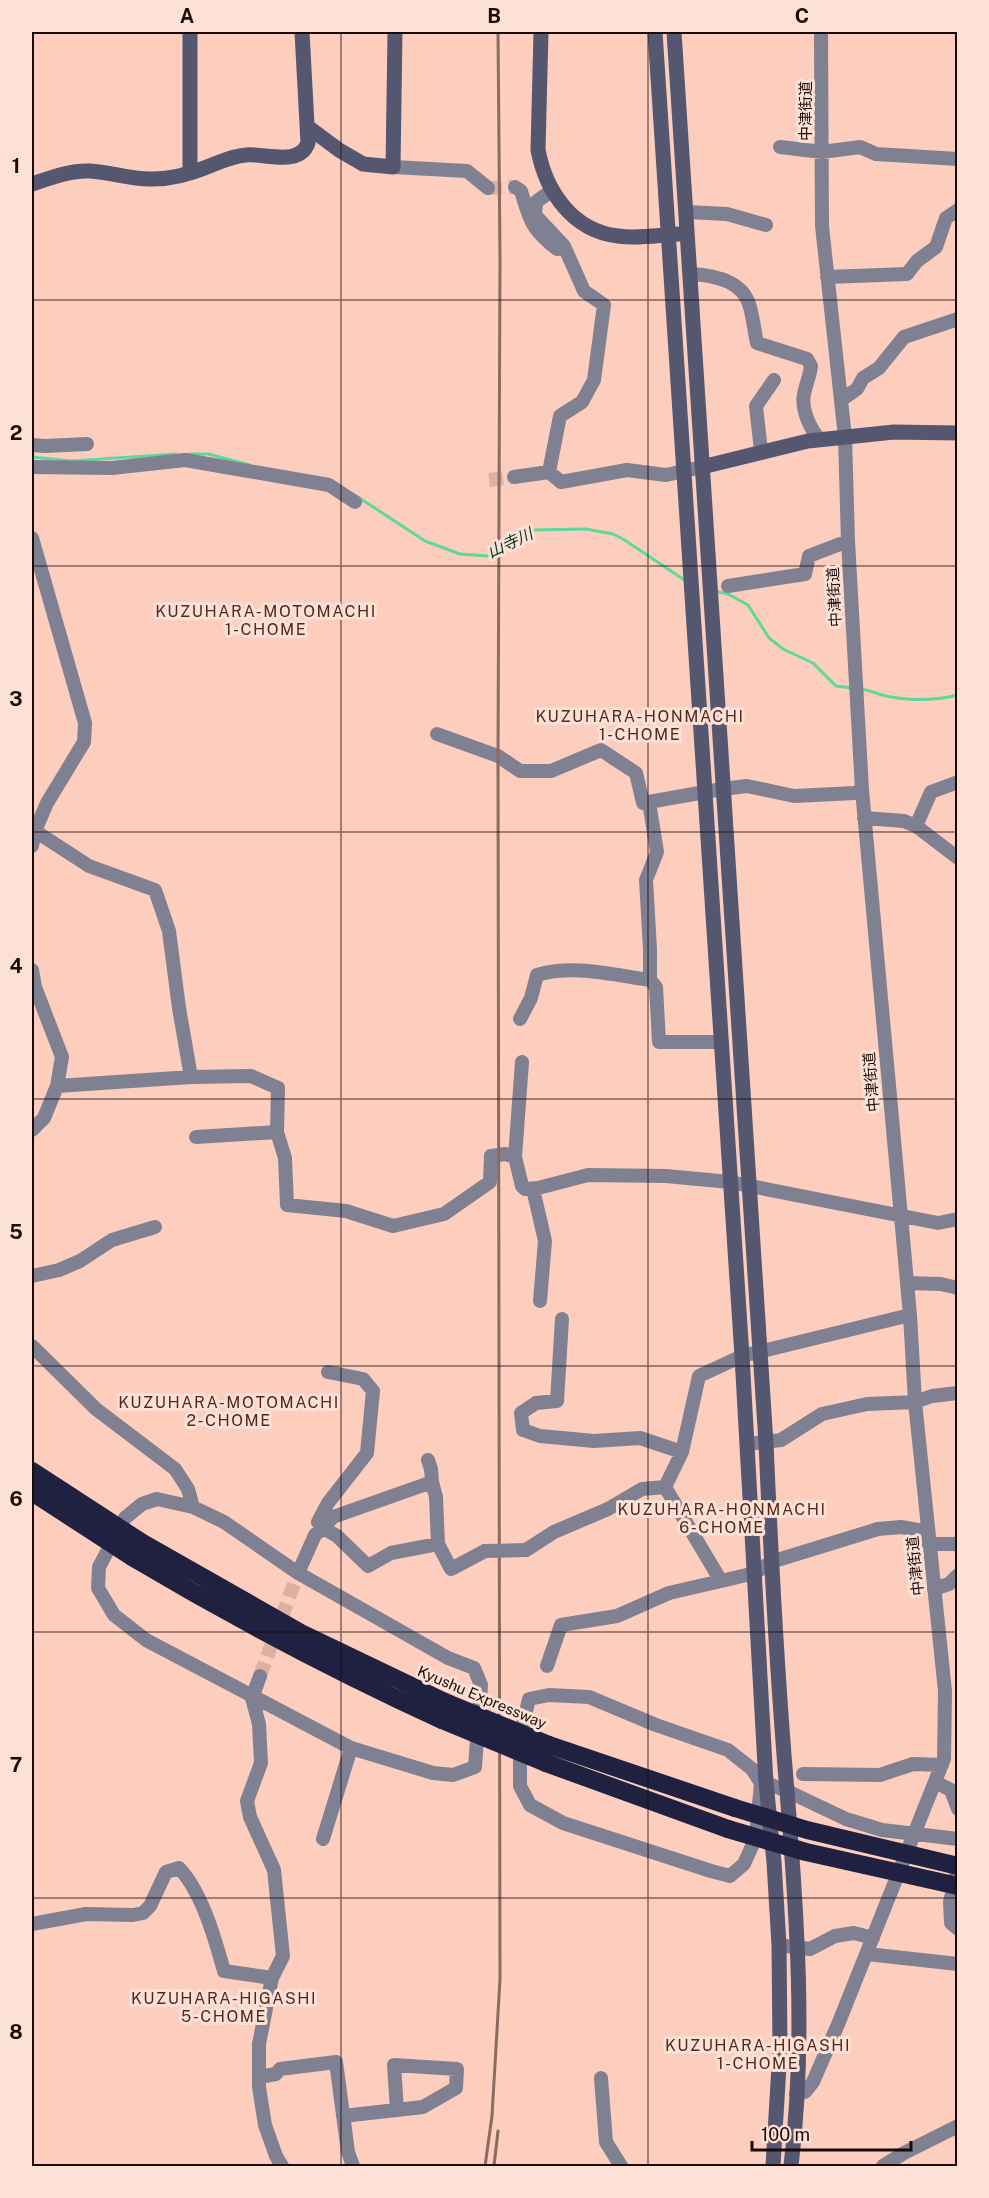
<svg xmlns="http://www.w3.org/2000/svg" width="989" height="2198" font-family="'Public Sans','Noto Sans JP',sans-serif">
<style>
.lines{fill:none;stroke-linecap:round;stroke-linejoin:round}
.stream{stroke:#5ed89e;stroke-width:3}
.street-tunnel{stroke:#dbb1a2;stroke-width:14;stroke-dasharray:14 7;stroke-linecap:butt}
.street{stroke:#7f8192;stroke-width:14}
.secondary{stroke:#54576f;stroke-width:15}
.highway{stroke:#202140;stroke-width:18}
.rail{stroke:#8a6b61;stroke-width:3}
.street-bridge{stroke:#7f8192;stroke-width:14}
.highway-bridge{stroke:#202140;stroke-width:18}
.grid{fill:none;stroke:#1a0b06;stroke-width:1.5;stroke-opacity:0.55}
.labels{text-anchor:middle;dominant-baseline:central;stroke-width:6;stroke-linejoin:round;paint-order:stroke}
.street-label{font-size:15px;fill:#1a0b06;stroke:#fde0d6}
.water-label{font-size:16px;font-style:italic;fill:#003620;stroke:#fde0d6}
.neighbourhood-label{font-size:16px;letter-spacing:1.5px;fill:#4f2b1f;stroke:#fde0d6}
.neatline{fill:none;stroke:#1a0b06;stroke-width:2}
.grid-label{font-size:20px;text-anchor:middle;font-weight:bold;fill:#1a0b06}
</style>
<rect width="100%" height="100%" fill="#fdcebe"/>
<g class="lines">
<path class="stream" d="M 189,454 L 208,454 L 250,465
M 32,457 L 71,461 L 176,454
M 358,497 L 425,541 L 460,554 L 487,556 L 531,530 L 586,529 L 613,534 L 623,539 L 686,581
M 714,591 L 728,594 L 748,605 L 769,638 L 783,649 L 813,663 L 836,686 L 852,688
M 859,689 C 867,689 874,693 882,695 C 905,701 934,701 958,695"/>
<path class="street-tunnel" d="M 488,188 L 515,187
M 489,480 L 514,477
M 260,1676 L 298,1573"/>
<path class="street" d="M 780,147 L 822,152 L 860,147 L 876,154 L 958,159
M 393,167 L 467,171 L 488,188
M 515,187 L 521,191 C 530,220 531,229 557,249 L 560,248
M 687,212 L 727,214 L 766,225
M 691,274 C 711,275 739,280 748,301 C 753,314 754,330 757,343 L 807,359 L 811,366 C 810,376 806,384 804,394 C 801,409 810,429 820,440
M 827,277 L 907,274 L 917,261 L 936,247 L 946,218 L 958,210
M 841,400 L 857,389 L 863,378 L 879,368 L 904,337 L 958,319
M 32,445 L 45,446 L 87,444
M 761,451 L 756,406 L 774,380
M 32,467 L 112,468 L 185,460 L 329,485 L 355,502
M 549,472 L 560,416 L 582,402 L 594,380 L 604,305 L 584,291 L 564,246 L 535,215 L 536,202 L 551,191
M 514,477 L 549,472 L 561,482 L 627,470 L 666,475 L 702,467
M 32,538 L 85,723 L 84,742 L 47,803 L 35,831 L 32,846
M 728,586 L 805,574 L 809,556 L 848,541
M 437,734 L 498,756 L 520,771 L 551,771 L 601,750 L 636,773 L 643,803 L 722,789 L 747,786 L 794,796 L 855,793 L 862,790
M 649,802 L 657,852 L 646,880 L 650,949 L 650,980 L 656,987 L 659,1042 L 720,1042
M 864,818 L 904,821 L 916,826 L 958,858
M 916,826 L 931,792 L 958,782
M 35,831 L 89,866 L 155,890 L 169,931 L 179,1008 L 191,1077
M 32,970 L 35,987 L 62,1057 L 57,1086 L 44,1118 L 32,1130
M 520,1019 L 531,998 L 537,975 C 573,964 613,975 650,980
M 57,1086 L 191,1077 L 251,1076 L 278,1088 L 277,1132 L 285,1158 L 287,1205 L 346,1211 L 393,1226 L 444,1214 L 490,1182 L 491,1156 L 505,1154 L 515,1157 L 522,1186 L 525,1189 L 538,1188 L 588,1175 L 666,1176 L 730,1182 L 938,1223 L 958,1219
M 196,1137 L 277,1132
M 515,1157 L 522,1062
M 533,1189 L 545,1241 L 540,1301
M 32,1276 L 59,1270 L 80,1261 L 112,1240 L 155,1227
M 907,1283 L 941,1284 L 958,1288
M 562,1319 L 557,1401 L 536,1403 L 521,1413 L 523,1430 L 540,1436 L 594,1441 L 640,1438 L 682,1452
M 32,1346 L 96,1409 L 175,1469 L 188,1489 L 193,1507
M 328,1372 L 363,1379 L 373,1391 L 367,1453 L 328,1503 L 318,1522 L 323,1528 L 333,1517 L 432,1482 L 436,1497 L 438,1544
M 747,1444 L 781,1440 L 822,1414 L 867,1404 L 915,1402 L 932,1396 L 958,1393
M 428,1460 L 431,1469 L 432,1482
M 665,1487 L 721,1581 L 755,1573 L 771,1562 L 878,1529 L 901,1527 L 918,1530 L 929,1544 L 958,1544
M 157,1499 L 193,1507 L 224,1522 L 298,1573 L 448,1658 L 474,1668 L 481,1685 L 475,1767 L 453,1775 L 433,1773 L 351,1748 L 146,1640 L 114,1615 L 98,1588 L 99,1567 L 125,1518 L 142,1504 Z
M 526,1550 L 554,1532 L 608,1509 L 642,1489 L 665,1487 L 682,1452 L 699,1376 L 742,1356 L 910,1315
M 298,1573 L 315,1535 L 323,1528 L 337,1536 L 368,1566 L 391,1553 L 438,1544 L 451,1569 L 485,1551
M 934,1589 L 949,1584 L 958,1575
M 547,1666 L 561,1625 L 617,1616 L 669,1593 L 721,1581
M 260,1676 L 252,1698 L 259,1724 L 261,1763 L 247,1801 L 250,1817 L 274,1870 L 283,1956 L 272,1978 L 259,2044 L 259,2087 L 265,2125 L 276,2156 L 282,2166
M 549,1695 L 589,1697 L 656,1725 L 728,1750 L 752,1769 L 761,1783 L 756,1837 L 744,1864 L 730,1876 L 711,1871 L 563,1823 L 530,1805 L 520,1786 L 520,1737 L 529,1699 Z
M 803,1774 L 880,1775 L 913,1764 L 942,1765
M 935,1782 L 951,1790 L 958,1809
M 761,1783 L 766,1783 L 787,1791 L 846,1819 L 882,1830 L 958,1839
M 323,1839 L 351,1748
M 958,1867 L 950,1902 L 951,1923 L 958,1929
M 32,1924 L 86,1914 L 133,1915 L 143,1913 L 150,1906 L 166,1872 L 179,1868 C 202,1892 215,1939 224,1971 L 272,1978
M 779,1945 L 810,1949 L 835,1936 L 854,1933 L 873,1938
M 867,1954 L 958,1964
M 259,2077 L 276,2074 L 280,2069 L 336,2062 L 348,2152 L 353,2166
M 601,2078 L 606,2142 L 621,2166
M 796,2094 L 805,2092 L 813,2082 L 839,2022 L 944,1759 L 945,1691 L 915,1402 L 910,1315 L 862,790 L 848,541 L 845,437 L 822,226 L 821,32
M 343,2116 L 423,2107 L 456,2088 L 457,2069 L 394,2065 L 397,2110
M 883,2166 L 904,2153 L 958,2126"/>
<path class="secondary" d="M 190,32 L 190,173
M 541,32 L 538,150 C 546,192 573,231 618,236 C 638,239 658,235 679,234
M 655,32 L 742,1356 L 766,1783 L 774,1862 L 779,1945 L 780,2049 L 773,2166
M 674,32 L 766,1443 C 771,1559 777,1675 787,1791 C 797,1916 806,2042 791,2166
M 308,127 L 339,150 L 363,164 L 393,167 L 395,32
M 32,184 C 50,178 70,170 90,171 C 111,172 131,180 153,179 C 171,179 190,174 207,167 C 220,162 232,156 246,155 C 265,153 299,167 308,143 L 302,32
M 702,467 L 808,441 L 894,432 L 958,433"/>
<path class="highway" d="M 141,1542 L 301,1633 L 445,1702
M 132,1557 C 233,1617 335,1671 442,1720
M 549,1745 L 735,1808
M 546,1763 L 728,1829"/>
<path class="rail" d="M 485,2166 L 492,2116 L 500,1979 L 498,756 L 500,260 L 498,32
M 494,2166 L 498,2131"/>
<path class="street-bridge" d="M 485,1551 L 526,1550"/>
<path class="highway-bridge" d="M 32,1471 L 141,1542
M 32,1492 L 132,1557
M 445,1702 L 549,1745
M 442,1720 L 546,1763
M 735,1808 L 807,1830 L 958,1866
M 728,1829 L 806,1852 L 958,1886"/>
</g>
<path class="grid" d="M 341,32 L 341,2166M 648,32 L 648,2166M 32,300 L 958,300M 32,566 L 958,566M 32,832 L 958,832M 32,1099 L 958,1099M 32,1366 L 958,1366M 32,1632 L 958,1632M 32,1898 L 958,1898"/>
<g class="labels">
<g class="street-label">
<text transform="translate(805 111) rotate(-90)">中津街道</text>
<text transform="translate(834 597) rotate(-93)">中津街道</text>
<text transform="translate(871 1082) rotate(-95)">中津街道</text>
<text transform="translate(915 1566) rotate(-96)">中津街道</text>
<text transform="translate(482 1697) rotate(23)">Kyushu Expressway</text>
</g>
<g class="water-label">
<text transform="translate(510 543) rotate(-25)">山寺川</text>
</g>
<g class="neighbourhood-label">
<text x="266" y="611">KUZUHARA-MOTOMACHI<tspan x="266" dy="18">1-CHOME</tspan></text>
<text x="640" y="716">KUZUHARA-HONMACHI<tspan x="640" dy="18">1-CHOME</tspan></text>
<text x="229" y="1402">KUZUHARA-MOTOMACHI<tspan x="229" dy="18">2-CHOME</tspan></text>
<text x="722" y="1509">KUZUHARA-HONMACHI<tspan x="722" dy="18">6-CHOME</tspan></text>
<text x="224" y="1998">KUZUHARA-HIGASHI<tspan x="224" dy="18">5-CHOME</tspan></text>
<text x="758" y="2045">KUZUHARA-HIGASHI<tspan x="758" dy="18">1-CHOME</tspan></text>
</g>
</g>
<rect width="989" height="2198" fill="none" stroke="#fde0d6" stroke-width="66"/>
<path d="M752 2141v9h159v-9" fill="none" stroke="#1a0b06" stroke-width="3"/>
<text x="761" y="2141" font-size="18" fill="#1a0b06" stroke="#fde0d6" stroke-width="4.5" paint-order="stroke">100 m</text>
<rect x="33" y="33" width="923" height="2132" class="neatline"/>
<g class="grid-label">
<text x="187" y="23">A</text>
<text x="494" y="23">B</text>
<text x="802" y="23">C</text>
<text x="16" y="173">1</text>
<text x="16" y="440">2</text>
<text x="16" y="706">3</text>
<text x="16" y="973">4</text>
<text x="16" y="1239">5</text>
<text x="16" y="1506">6</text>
<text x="16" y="1772">7</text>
<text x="16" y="2039">8</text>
</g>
</svg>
